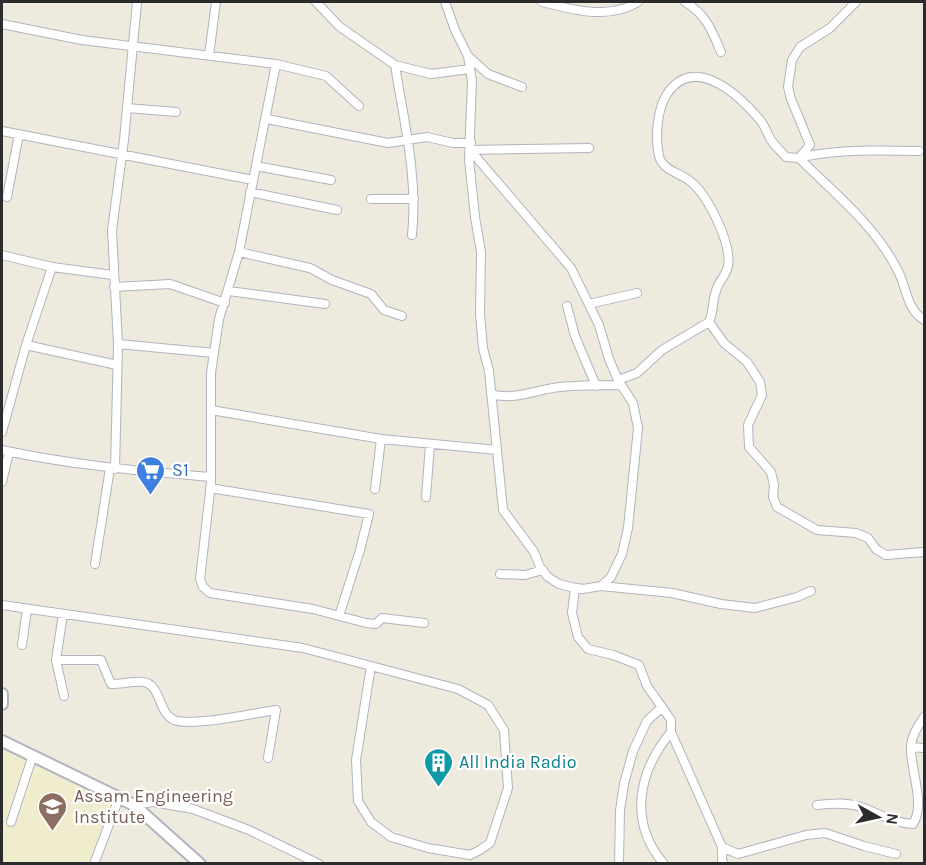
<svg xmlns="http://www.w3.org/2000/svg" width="926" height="865" font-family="Karla,sans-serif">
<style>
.education{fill:#f0ecce}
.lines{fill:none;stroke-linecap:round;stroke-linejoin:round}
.street-casing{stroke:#b2b2c0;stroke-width:10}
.secondary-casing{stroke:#b2b2c0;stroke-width:14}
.street{stroke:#fff;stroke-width:8}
.secondary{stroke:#fff;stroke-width:10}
.labels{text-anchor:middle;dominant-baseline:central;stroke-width:4.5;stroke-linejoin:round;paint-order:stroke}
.shop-label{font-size:18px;fill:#366cbe;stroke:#fff;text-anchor:start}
.culture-label{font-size:18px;fill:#0d838f;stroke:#fff;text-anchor:start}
.education-label{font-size:18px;fill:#785e54;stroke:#fff;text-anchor:start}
</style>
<rect width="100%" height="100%" fill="#eeebde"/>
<path class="education" d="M 2,747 L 116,801 L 94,863 L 2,864 Z"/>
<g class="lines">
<defs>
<path id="street" d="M 316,2 L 340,27 L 395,65 C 404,123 418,176 412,235
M 445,2 L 455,30 L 468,56 L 472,81 L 469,159 L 475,217 L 481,252 L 480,314 L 483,348 L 489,371 L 503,510 L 534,552 L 540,567 L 548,577 L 559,584 L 571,587 L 583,589 L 601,586 L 672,593 L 721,604 L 755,608 L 797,597 L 811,591
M 542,2 C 574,10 608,20 638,2
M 685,2 C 706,14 712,31 721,52
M 2,24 L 82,40 L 276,64 L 326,76 L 359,106
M 209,55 L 216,2
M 468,56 L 488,74 L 522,87
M 276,64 L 239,252 L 219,319 L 211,373 L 211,483 L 200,579 L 203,587 L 210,593 L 313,609 L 366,623 L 376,624 L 382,618 L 424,623
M 395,65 L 431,74 L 470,69
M 127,108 L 176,112
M 267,119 L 388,143 L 427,137 L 453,143 L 471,143
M 2,131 L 253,180
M 589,148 L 470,150 L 571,268 L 599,325 L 609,359 L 618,380 L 633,403 L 638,428 L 628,528 L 622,554 L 611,577 L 601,586
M 801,157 C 840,149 879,150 919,151
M 799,158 C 834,193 877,227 899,273 C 907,290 907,309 924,320
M 256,166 L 331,180
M 250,192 L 337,210
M 7,197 L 19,134
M 371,199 L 414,199
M 239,252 L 310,268 L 332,280 L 371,294 L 384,310 L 402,316
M 2,255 L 52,267 L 26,345 L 117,365
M 52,267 L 113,275
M 114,287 L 170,284 L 225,303
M 229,291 L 325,304
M 589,304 L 637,293
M 567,306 L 575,336 L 596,386
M 709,322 L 724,343 L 747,362 L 760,382 L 762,395 L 748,425 L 749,447 L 771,472 L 774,485 L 773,497 L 777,507 L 817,530 L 856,533 L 868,538 L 876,549 L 886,555 L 924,552
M 118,344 L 214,353
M 618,380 L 637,373 L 662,350 L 709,322 C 714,312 712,301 716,291 C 718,282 726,276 728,266 C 732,244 708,195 690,181 C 680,173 662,170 659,156 C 655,138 657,109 667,94 C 694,53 739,95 760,120 C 765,126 767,133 771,140 C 775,146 781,151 786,157 L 799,158 L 810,145 L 791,99 L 788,87 L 792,60 L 800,47 L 830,28 L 856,2
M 491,394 C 514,401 538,389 560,387 C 581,385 601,385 621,385
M 211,410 L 381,439 L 497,450
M 2,432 L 26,345
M 2,450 C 71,465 140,471 211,477
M 115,469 L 118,344 L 112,230 L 124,140 L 137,2
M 2,482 L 9,452
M 210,488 L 369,514 L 360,550 L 339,616
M 375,489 L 381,439
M 426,497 L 430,444
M 95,564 L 110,468
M 500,574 L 525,575 L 543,570
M 575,588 L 572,613 L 578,637 L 588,649 L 613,655 L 639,665 L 647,686 L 671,720 L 671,732 L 722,847 L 738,854 L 806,835 L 825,833 L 864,846 L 896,854
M 2,605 L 303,648 L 458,689 L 488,705 L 504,730 L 508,788 L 490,843 L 480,850 L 470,855 L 428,848 L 391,837 L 371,822 L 358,801 L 356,760 L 371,666
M 63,614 L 56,660 L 101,660 L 111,684 C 120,684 136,681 143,682 C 161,684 158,713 174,720 C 193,727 254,713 276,710 L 268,758
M 22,645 L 27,609
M 56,660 L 64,696
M 911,747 L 924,748
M 134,805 L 153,802 L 193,809 L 249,830 L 319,864
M 817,805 C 833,803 849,802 864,808 C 881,815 895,823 913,824 C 926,803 910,771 911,746 C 912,735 918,726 924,717
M 11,822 L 33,755
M 722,847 L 722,860 L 724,864
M 94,864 L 119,798
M 619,864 L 620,810 L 624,784 L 633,751 L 647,721 L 662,707
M 664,864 C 628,822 638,772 671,732"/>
<path id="secondary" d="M 2,694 L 2,704
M 2,741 L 134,805 L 200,864"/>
</defs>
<use href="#street" class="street-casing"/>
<use href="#secondary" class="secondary-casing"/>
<use href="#street" class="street"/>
<use href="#secondary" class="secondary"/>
</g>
<defs>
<symbol id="supermarket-pin" viewBox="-11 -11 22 30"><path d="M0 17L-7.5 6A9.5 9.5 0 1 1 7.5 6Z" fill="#3f7fe0" stroke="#fff"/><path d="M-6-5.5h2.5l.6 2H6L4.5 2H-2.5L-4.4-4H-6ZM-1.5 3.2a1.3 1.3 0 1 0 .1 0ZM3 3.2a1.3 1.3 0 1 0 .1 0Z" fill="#fff"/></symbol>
<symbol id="building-pin" viewBox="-11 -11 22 30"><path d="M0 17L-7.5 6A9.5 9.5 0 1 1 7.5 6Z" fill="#0f9aa8" stroke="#fff"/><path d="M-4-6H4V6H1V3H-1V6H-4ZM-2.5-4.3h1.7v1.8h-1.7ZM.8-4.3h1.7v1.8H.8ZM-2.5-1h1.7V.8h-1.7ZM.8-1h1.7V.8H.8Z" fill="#fff"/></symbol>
<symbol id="university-pin" viewBox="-11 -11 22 30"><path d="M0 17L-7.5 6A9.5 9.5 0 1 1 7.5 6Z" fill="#8d6e63" stroke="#fff"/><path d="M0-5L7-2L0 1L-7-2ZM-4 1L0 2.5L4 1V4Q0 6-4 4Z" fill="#fff"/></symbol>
</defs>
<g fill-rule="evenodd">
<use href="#supermarket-pin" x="134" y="454" width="33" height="45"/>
<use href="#building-pin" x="422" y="746" width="33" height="45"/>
<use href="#university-pin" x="36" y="790" width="33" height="45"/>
</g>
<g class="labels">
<g class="shop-label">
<text x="172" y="470">S1</text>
</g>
<g class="culture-label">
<text x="459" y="762">All India Radio</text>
</g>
<g class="education-label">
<text x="74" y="796">Assam Engineering<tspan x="74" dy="21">Institute</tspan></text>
</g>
</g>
<rect width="926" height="865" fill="none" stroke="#2c2c2c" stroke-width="6"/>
<g transform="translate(878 817) rotate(98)" stroke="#ffffff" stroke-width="4.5" paint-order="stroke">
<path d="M0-4.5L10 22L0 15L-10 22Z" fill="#2c2c2c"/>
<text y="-9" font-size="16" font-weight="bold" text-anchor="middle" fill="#2c2c2c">N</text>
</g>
</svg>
